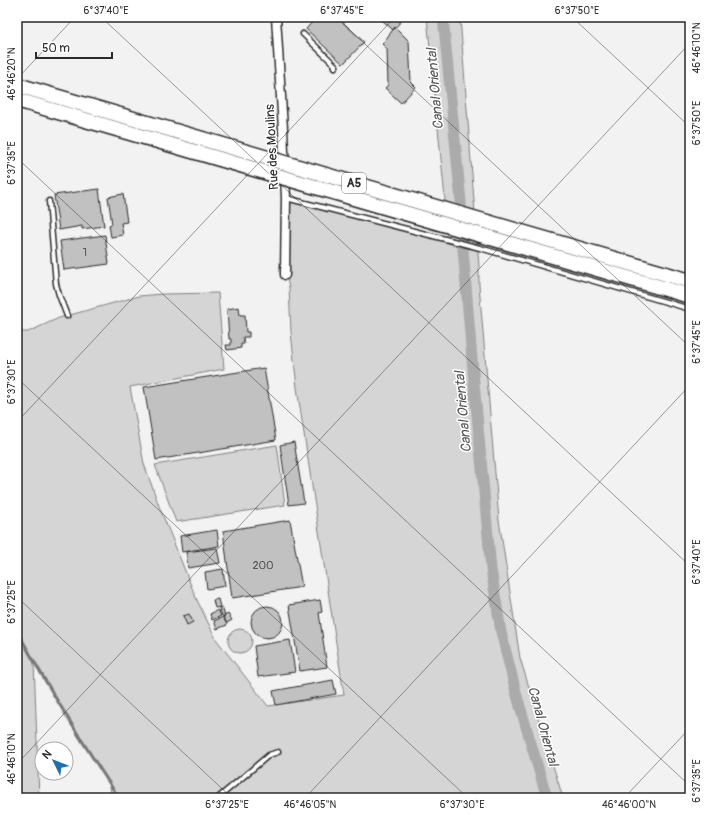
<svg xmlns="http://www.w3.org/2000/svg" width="707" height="815" font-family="Pangolin,sans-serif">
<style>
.green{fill:#d5d5d5;stroke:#808080}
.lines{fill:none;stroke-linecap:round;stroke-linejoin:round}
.stream{stroke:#787878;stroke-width:3}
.canal{stroke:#ababab;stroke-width:11}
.building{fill:#c1c1c1;stroke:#2b2b2b}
.lane-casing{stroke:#2b2b2b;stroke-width:7}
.street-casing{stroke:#2b2b2b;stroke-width:11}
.lane{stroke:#fff;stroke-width:4}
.street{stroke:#fff;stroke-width:8}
.highway-bridge-casing{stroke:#2b2b2b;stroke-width:17;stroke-linecap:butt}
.highway-bridge{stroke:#fff;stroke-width:14}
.ticks{fill:none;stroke:#2b2b2b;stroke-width:1;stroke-opacity:0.45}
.labels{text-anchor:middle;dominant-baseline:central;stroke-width:3;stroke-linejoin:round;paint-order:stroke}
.number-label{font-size:11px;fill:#505050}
.shield{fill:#fff;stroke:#6b6b6b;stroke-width:1}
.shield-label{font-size:12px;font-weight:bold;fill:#2b2b2b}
.street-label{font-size:13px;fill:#2b2b2b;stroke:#fff}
.water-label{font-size:14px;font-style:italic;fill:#585858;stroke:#fff}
.neatline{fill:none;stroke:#2b2b2b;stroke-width:1.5}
.ticks-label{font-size:10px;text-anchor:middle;fill:#2b2b2b}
</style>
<rect width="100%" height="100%" fill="#f2f2f2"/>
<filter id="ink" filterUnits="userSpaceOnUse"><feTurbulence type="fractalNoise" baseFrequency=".025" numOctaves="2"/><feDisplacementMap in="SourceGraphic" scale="8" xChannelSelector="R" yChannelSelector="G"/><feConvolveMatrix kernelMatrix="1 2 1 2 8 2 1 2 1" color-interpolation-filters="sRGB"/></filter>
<g filter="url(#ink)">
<path class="green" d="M 427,17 L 460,17 L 479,266 L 479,285 L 499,520 L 520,658 L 563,798 L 111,798 L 110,785 L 84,745 L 34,662 L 39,798 L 17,798 L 17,332 L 28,332 L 59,318 L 139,296 L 163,294 L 218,293 L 224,369 L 130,387 L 144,464 L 159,506 L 196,598 L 216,639 L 268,706 L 344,695 L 297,388 L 291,332 L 289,288 L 287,279 L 285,275 L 286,198 L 447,239 L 445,199 Z
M 277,445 L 285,505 L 176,522 L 155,465 Z
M228 641a12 12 0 1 1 24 0a12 12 0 1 1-24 0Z"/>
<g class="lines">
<path class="stream" d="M 20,636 C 50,691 84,745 119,798"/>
<path class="canal" d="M 443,17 L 461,202 L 463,249 L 473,371 L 491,569 L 501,632 L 517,696 L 547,798"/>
</g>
<path class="building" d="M 317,17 L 337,17 L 364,42 L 343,64 L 306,29 Z
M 383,17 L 405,17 L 393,30 L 381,19 Z
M 395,27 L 409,41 L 411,82 L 416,87 L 401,103 L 385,88 L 388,85 L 387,49 L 382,44 Z
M 99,189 L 104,226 L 82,229 L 82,226 L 59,230 L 54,195 Z
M 123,194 L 127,222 L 121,223 L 123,235 L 111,237 L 109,225 L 112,224 L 108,197 Z
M 105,235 L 109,264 L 64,270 L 60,241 Z
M 239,307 L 240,315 L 245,315 L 246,332 L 249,332 L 249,337 L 243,337 L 244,344 L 241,344 L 241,348 L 227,350 L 226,345 L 231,345 L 231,339 L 229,339 L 227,309 Z
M 264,368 L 276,440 L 156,460 L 144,387 Z
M 294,442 L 304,503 L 289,505 L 280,445 Z
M 290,520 L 302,587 L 232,598 L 223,531 Z
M 217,530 L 219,546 L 182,552 L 180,536 Z
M 217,548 L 220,563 L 188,568 L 186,552 Z
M 223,569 L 225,586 L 207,589 L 205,572 Z
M 218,599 L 220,607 L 215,608 L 213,600 Z
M 320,600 L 322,612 L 319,613 L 327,667 L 300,671 L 289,605 Z
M251 622a16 16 0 1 1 32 0a16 16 0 1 1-32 0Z
M 222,607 L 225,616 L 222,616 L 219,608 Z
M 218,610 L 221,616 L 212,620 L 210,614 Z
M 189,614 L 193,622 L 187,625 L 183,616 Z
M 228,614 L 232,620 L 227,623 L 223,617 Z
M 223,617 L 227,625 L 217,629 L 214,621 Z
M 290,640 L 295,672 L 258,677 L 254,646 Z
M 333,680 L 336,694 L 276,705 L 273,691 Z"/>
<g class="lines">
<defs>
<path id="lane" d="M 303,34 L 336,66 L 335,67
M 286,198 L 480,248 L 690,309
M 49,201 L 56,284 L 59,295 L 67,316
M 218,798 L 269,755 L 278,752"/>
<path id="street" d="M 276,17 L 283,129 L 286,198 L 285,275"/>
</defs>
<use href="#lane" class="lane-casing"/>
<use href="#street" class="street-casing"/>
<use href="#lane" class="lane"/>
<use href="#street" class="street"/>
<defs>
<path id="highway-bridge" d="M 17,85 L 690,281
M 17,100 L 690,296"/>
</defs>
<use href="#highway-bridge" class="highway-bridge-casing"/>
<use href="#highway-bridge" class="highway-bridge"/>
</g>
</g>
<path class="ticks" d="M 101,17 L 690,566M 336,17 L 690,347M 572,17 L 690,127M 17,79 L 75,17M 17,158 L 690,786M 17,378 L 468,798M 17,422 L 395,17M 17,597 L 232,798M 17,764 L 690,43M 305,798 L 690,385M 624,798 L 690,728"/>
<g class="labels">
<g class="number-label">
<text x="85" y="252">1</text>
<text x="263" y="565">200</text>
</g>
<rect class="shield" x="342" y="173" width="24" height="20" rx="3"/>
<g class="shield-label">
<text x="354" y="183">A5</text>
</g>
<g class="street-label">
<text transform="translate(272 147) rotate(-93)">Rue des Moulins</text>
</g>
<g class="water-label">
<text transform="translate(435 89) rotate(-95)">Canal Oriental</text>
<text transform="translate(463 412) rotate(-95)">Canal Oriental</text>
<text transform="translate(543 726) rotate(75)">Canal Oriental</text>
</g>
</g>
<rect width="707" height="815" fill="none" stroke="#fff" stroke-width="44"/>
<g transform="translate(54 761) rotate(313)"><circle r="19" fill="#ffffff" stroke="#aaaaaa"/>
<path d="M0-3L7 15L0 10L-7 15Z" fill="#1f6fb2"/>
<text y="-6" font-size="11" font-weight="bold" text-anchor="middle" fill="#2b2b2b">N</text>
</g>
<path d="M36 52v6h76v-6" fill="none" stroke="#2b2b2b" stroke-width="2"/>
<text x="42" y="52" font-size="12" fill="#2b2b2b" stroke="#ffffff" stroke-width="3" paint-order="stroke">50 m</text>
<rect x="22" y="22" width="663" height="771" class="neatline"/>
<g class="ticks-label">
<text x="106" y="14">6°37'40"E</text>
<text x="342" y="14">6°37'45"E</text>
<text x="577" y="14">6°37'50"E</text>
<text transform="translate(696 48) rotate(-90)" y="4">46°46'10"N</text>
<text transform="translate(11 74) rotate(-90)" y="4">46°46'20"N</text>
<text transform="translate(696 123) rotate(-90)" y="4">6°37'50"E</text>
<text transform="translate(11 163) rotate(-90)" y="4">6°37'35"E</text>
<text transform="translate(696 342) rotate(-90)" y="4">6°37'45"E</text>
<text transform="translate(11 382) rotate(-90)" y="4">6°37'30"E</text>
<text transform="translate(696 562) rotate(-90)" y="4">6°37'40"E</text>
<text transform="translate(11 602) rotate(-90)" y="4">6°37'25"E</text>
<text transform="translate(11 759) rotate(-90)" y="4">46°46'10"N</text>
<text transform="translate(696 781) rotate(-90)" y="4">6°37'35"E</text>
<text x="227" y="808">6°37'25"E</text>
<text x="310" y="808">46°46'05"N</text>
<text x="462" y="808">6°37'30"E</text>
<text x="629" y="808">46°46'00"N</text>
</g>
</svg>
